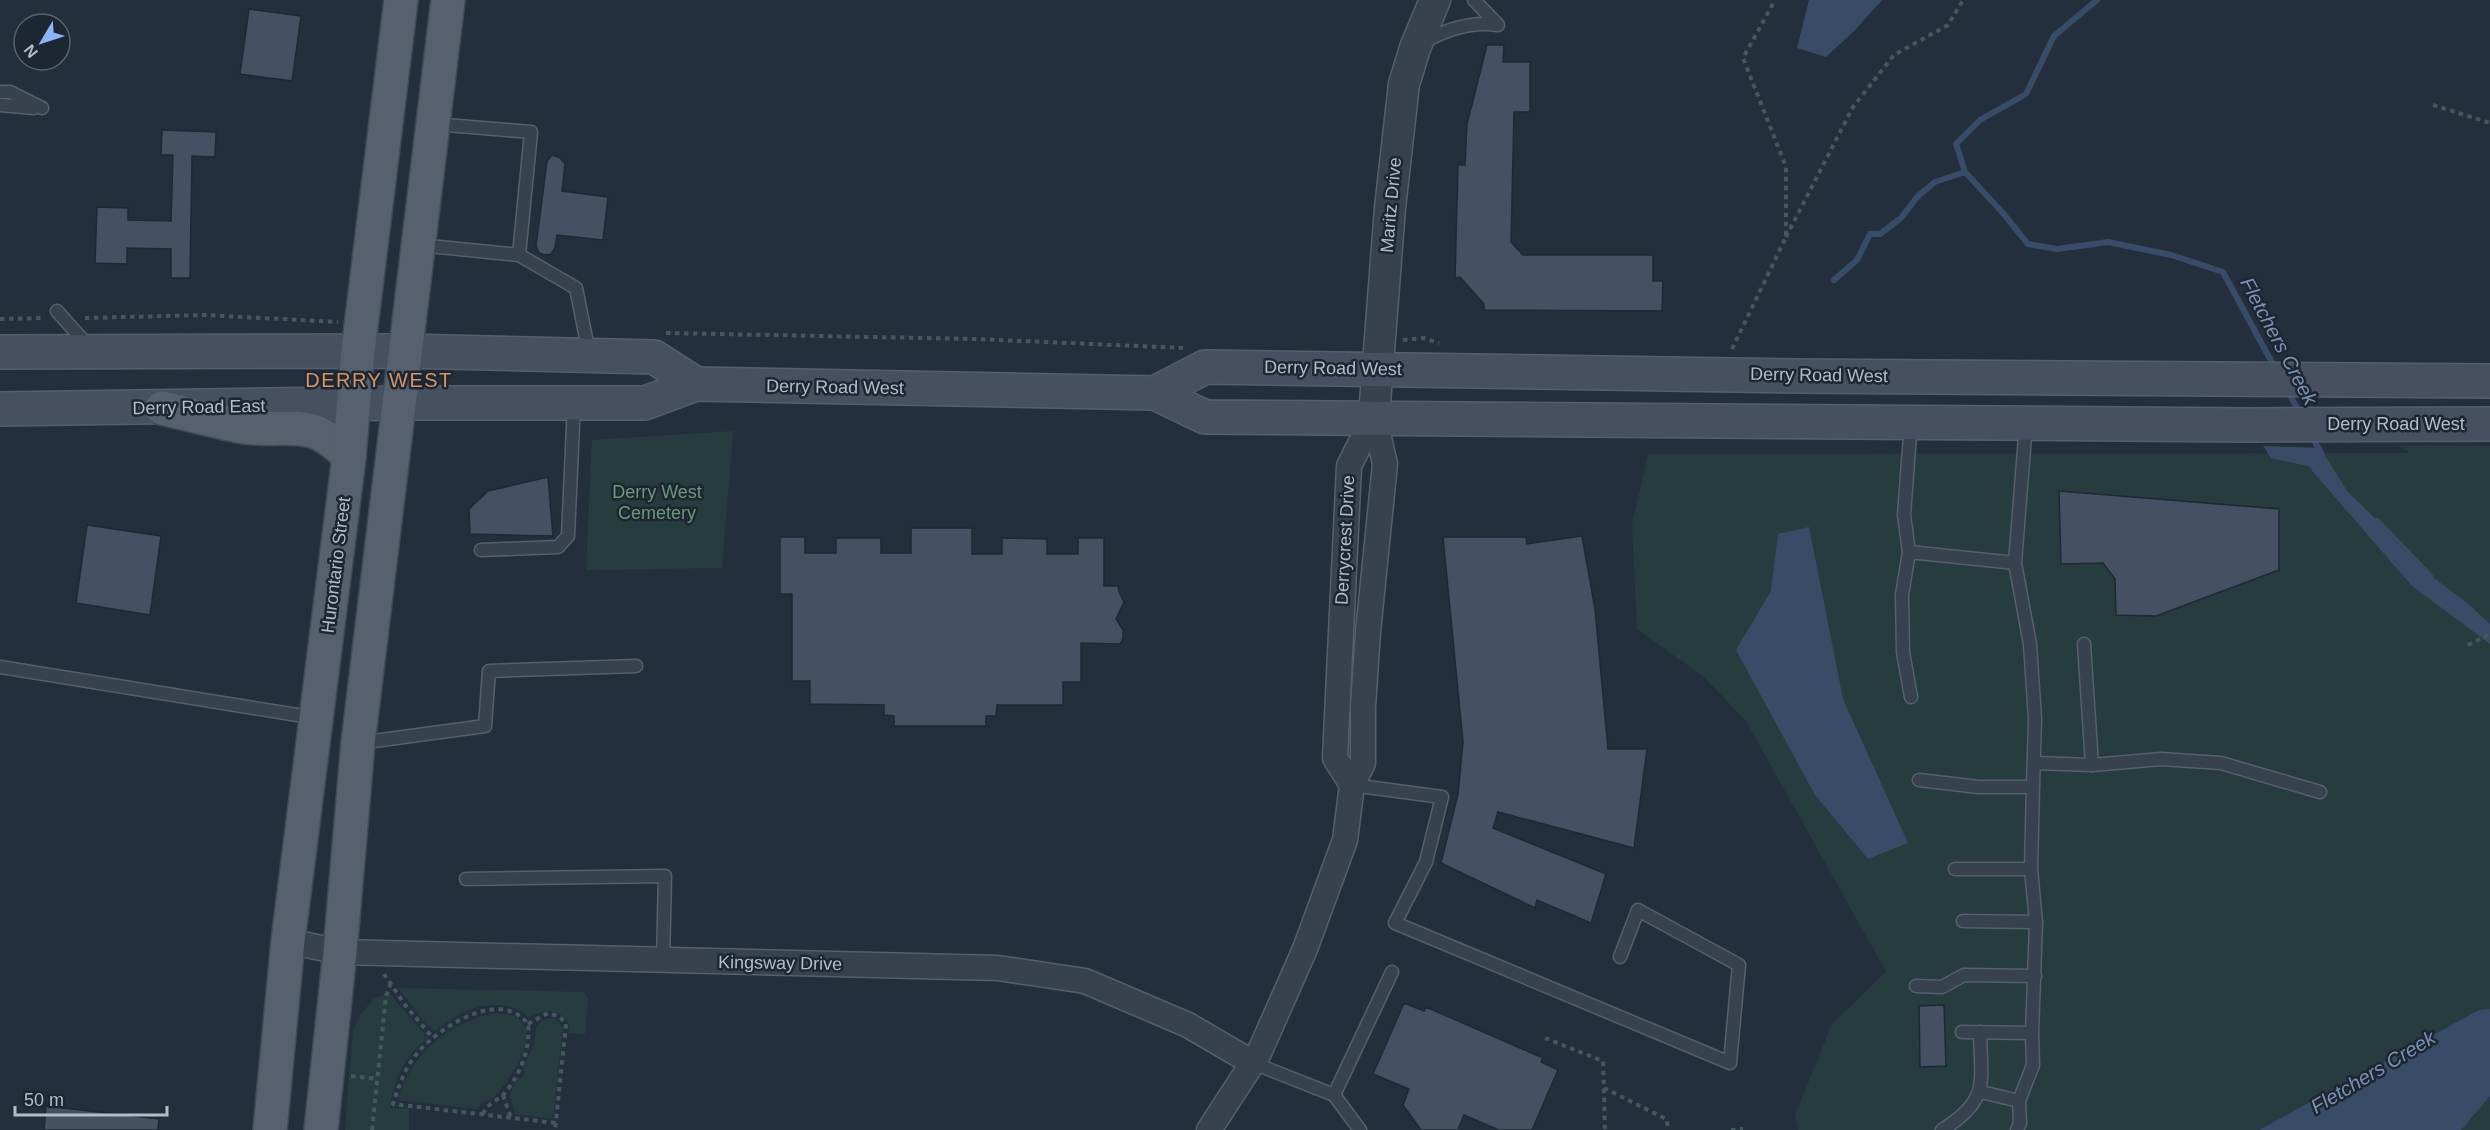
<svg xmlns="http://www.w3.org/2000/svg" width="2490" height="1130" font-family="Helvetica,sans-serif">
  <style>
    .green { fill: #263c3f }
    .water { fill: #394c67 }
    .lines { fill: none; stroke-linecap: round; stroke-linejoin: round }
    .stream { stroke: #394c67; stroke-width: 6 }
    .building { fill: #455162; stroke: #1f2835; stroke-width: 1.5 }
    .service-casing { stroke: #565f6c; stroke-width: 15 }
    .minor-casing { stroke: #565f6c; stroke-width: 27 }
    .tertiary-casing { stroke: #565f6c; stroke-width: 33 }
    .secondary-casing { stroke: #565f6c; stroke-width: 36 }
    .primary-casing { stroke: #414a57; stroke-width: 36 }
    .path { stroke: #44595c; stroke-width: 4; stroke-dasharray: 4.5 4.5; stroke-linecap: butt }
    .service { stroke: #38414e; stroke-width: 12 }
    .minor { stroke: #38414e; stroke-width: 24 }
    .tertiary { stroke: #38414e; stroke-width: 30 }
    .secondary { stroke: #465061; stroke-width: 33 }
    .primary { stroke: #56606e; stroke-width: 33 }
    .labels { text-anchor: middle; stroke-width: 5; stroke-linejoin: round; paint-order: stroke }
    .street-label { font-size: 18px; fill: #b4bcc9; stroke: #1d2633 }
    .park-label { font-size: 18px; fill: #6b9a76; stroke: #1d2633 }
    .water-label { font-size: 20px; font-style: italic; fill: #7c92b1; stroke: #1d2633 }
    .neighbourhood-label { font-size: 20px; letter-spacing: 1.5px; fill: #d59563; stroke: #1d2633 }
  </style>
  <rect width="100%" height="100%" fill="#242f3e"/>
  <g class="green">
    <polygon points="733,431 722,568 586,570 592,440"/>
    <polygon points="2397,445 2490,446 2490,1130 1798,1130 1795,1115 1832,1024 1886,972 1746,721 1705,678 1637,629 1632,525 1648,454 2410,453"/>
    <path d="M398 988 584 992 588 999 585 1034 569 1033C571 1010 544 1006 529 1018 515 1002 486 1003 467 1011 456 1015 445 1024 435 1031L425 1023Z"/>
    <path d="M389 993 428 1038C405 1055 394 1080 390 1108L409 1109V1130H345L353 1030 360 1016 373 999Z"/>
    <path d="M496 1013C554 1014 516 1073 495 1096 489 1102 481 1101 477 1109L398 1100C410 1054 450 1021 496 1013Z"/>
    <polygon points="551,1018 558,1021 563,1028 553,1119 515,1114 510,1094 518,1077 521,1079 525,1073 523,1071 534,1042 536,1027 542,1020"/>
  </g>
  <g class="water">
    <polygon points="1809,0 1882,0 1855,30 1826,57 1797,48"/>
    <polygon points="2263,446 2320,448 2348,492 2383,526 2413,562 2467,603 2490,624 2490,644 2412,586 2308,466 2271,458"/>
    <polygon points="1809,527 1843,699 1908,843 1868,859 1815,795 1736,650 1771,591 1778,534"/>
    <polygon points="2490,1009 2490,1096 2461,1130 2259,1130 2479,1010"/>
  </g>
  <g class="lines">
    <g class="stream">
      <polyline points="2097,0 2054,36 2026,94 1980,120 1956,144 1965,172 2002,212 2028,244 2057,249 2108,242 2171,255 2223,272 2276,370"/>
      <polyline points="1834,280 1857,260 1870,234 1880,234 1901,218 1918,196 1935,182 1965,172"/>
      <polyline points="2287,390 2301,415"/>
      <polyline points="2311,435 2322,455"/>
      <polyline points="2377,521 2430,576"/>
    </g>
  </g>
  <g class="building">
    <polygon points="249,9 301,16 292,81 240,74"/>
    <polygon points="1487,45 1504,45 1503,62 1530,62 1530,112 1514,112 1511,242 1523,255 1653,255 1653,281 1663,281 1662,311 1484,310 1484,304 1460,277 1455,278 1458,165 1465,165 1467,124"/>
    <polygon points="162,130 216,132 215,157 192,156 190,278 171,278 171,249 127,248 127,264 95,263 97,207 128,208 128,220 171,221 173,155 161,155"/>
    <polygon points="552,155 560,158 565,164 562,191 608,197 603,240 557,235 555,248 551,254 545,255 539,253 536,246 547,161"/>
    <polygon points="548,477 553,536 470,534 469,509 488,491"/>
    <polygon points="2059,491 2279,509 2279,570 2156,616 2116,615 2115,579 2103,563 2061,564"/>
    <polygon points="87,525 161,536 150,615 76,603"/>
    <polygon points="911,528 972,528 972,554 1002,554 1002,538 1047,539 1047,554 1078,554 1078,538 1104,538 1104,586 1118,586 1119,592 1124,602 1116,619 1123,630 1123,638 1120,644 1081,643 1081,682 1063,682 1063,705 997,705 996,716 986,716 986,726 894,726 894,716 884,715 884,705 810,704 810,681 792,681 792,594 780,594 780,537 805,537 805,553 836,553 836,538 881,538 881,553 911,553"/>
    <polygon points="1582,536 1595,609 1608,749 1647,749 1634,848 1498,812 1493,828 1606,874 1591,923 1537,900 1535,908 1441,863 1458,794 1463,742 1443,537 1526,537 1527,544"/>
    <polygon points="1404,1003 1424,1011 1426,1007 1543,1058 1541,1062 1558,1070 1532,1130 1499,1130 1464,1115 1458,1130 1421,1130 1403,1105 1409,1089 1373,1074"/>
    <polygon points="1944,1005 1946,1066 1920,1067 1919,1006"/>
    <polygon points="46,1106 159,1119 158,1130 44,1130"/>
  </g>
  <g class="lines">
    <g class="service-casing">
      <g id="service">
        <polyline points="1474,0 1497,24"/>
        <path d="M1424 42C1447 29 1472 21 1498 25"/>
        <polyline points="0,92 10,92 42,108"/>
        <polyline points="0,105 34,108"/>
        <polyline points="434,124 531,132 519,255 576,288 589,353"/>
        <polyline points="419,245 519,255"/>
        <polyline points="57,311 89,347"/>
        <polyline points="481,550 558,547 568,536 574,404"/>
        <polyline points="1909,552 1904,515 1911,422"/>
        <polyline points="2015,563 2030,644 2035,719 2033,787"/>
        <polyline points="2084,644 2092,765"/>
        <polyline points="0,667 316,718"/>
        <polyline points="1911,697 1903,652 1902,595 1909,552 2015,563 2026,424"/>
        <polyline points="359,743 485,726 489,671 636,666"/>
        <polyline points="2034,763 2092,765 2161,759 2221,763 2320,792"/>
        <polyline points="1919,780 1979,787 2033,787 2031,869 2036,922 2032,1033 1962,1032"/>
        <polyline points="1352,785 1442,797 1426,862 1395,923 1730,1063 1739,965 1638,910 1620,957"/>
        <polyline points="1955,869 2031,869"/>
        <polyline points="466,879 665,876 663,960"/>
        <polyline points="1963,921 2036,922"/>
        <polyline points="1916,986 1942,987 1964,975 2035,976"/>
        <polyline points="1253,1063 1334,1095 1360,1130"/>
        <polyline points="1981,1092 2019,1101"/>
        <polyline points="1334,1095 1392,972"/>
        <path d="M1942 1130C1990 1100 1981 1083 1980 1032"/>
        <polyline points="2017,1130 2020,1123 2019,1101 2033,1065 2032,1033"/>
      </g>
    </g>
    <g class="minor-casing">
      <g id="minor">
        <polyline points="1352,785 1335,758 1349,466 1374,416"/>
        <polyline points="288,941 340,952 998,968 1085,981 1188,1025 1253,1063"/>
        <polyline points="1209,1130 1259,1053 1305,949 1345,840 1352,785 1363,763 1363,706 1368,632 1385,464 1374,416"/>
      </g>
    </g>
    <g class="tertiary-casing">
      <polyline id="tertiary" points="1374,416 1390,208 1404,84 1415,48 1435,0"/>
    </g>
    <g class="secondary-casing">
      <g id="secondary">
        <polyline points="0,352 404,351 654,357 696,384"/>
        <polyline points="1155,393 1205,367 1799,376 2490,381"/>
        <polyline points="0,409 398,403 645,403 696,384 1155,393 1205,417 2249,425 2490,424"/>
      </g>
    </g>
    <g class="primary-casing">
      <g id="primary">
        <path d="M162 408C187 414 213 421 239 426 288 435 309 413 349 457"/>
        <polyline points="270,1130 288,941 349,457 358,351 401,0"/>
        <polyline points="321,1130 340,952 358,743 448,0"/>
      </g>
    </g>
    <g class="path">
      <polyline points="2433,105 2490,123"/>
      <polyline points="1786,237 1853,107 1894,55 1948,25 1963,0"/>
      <polyline points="85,318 205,315 338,322"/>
      <polyline points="0,319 44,318"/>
      <polyline points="666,333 976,339 1183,348"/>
      <polyline points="1403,340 1423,338 1439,343"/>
      <polyline points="1732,349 1786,237 1786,167 1743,58 1775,0"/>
      <polyline points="2468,645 2490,634"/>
      <polyline points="384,974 405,1005 433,1038"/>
      <polyline points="528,1024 548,1013 560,1017 566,1024 555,1130"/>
      <polyline points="1545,1038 1603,1061 1605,1130"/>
      <polyline points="351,1076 377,1079"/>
      <polyline points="1604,1088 1666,1119 1669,1130"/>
      <polyline points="503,1095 511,1118"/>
      <path d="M483 1114C487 1104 495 1102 503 1095 520 1076 531 1048 528 1024 501 988 442 1026 420 1050 406 1065 399 1085 393 1104L556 1123"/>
      <polyline points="372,1130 386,996 390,985"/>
      <polyline points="1731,1130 1743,1129"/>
    </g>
    <use href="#service" class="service"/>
    <use href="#minor" class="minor"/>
    <use href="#tertiary" class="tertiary"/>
    <use href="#secondary" class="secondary"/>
    <use href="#primary" class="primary"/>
  </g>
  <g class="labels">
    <g class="street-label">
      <text transform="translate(1391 205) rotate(-85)" y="6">Maritz Drive</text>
      <text transform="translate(1333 368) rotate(1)" y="6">Derry Road West</text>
      <text transform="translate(1819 375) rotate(1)" y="6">Derry Road West</text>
      <text transform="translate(835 387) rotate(1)" y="6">Derry Road West</text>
      <text transform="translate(199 407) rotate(-1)" y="6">Derry Road East</text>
      <text x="2396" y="430">Derry Road West</text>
      <text transform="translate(1345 540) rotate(-87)" y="6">Derrycrest Drive</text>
      <text transform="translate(336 565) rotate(-83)" y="6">Hurontario Street</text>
      <text transform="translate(780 963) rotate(1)" y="6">Kingsway Drive</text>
    </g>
    <g class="park-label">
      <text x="657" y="498">Derry West<tspan x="657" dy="21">Cemetery</tspan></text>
    </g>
    <g class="water-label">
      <text transform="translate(2279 341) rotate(62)" y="7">Fletchers Creek</text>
      <text transform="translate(2373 1072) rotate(-31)" y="7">Fletchers Creek</text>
    </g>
    <g class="neighbourhood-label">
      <text x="379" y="387">DERRY WEST</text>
    </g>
  </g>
  <g transform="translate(42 42) rotate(231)"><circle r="28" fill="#1d2633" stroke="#59626f" stroke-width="1.5"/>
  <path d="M0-4.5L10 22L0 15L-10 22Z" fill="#8ab4f8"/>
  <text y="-9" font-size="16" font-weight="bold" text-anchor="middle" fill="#b4bcc9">N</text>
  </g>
  <path d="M15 1106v9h152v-9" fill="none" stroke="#b4bcc9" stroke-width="3"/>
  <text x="24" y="1106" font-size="18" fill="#b4bcc9" stroke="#1d2633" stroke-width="4.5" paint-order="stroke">50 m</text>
</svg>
